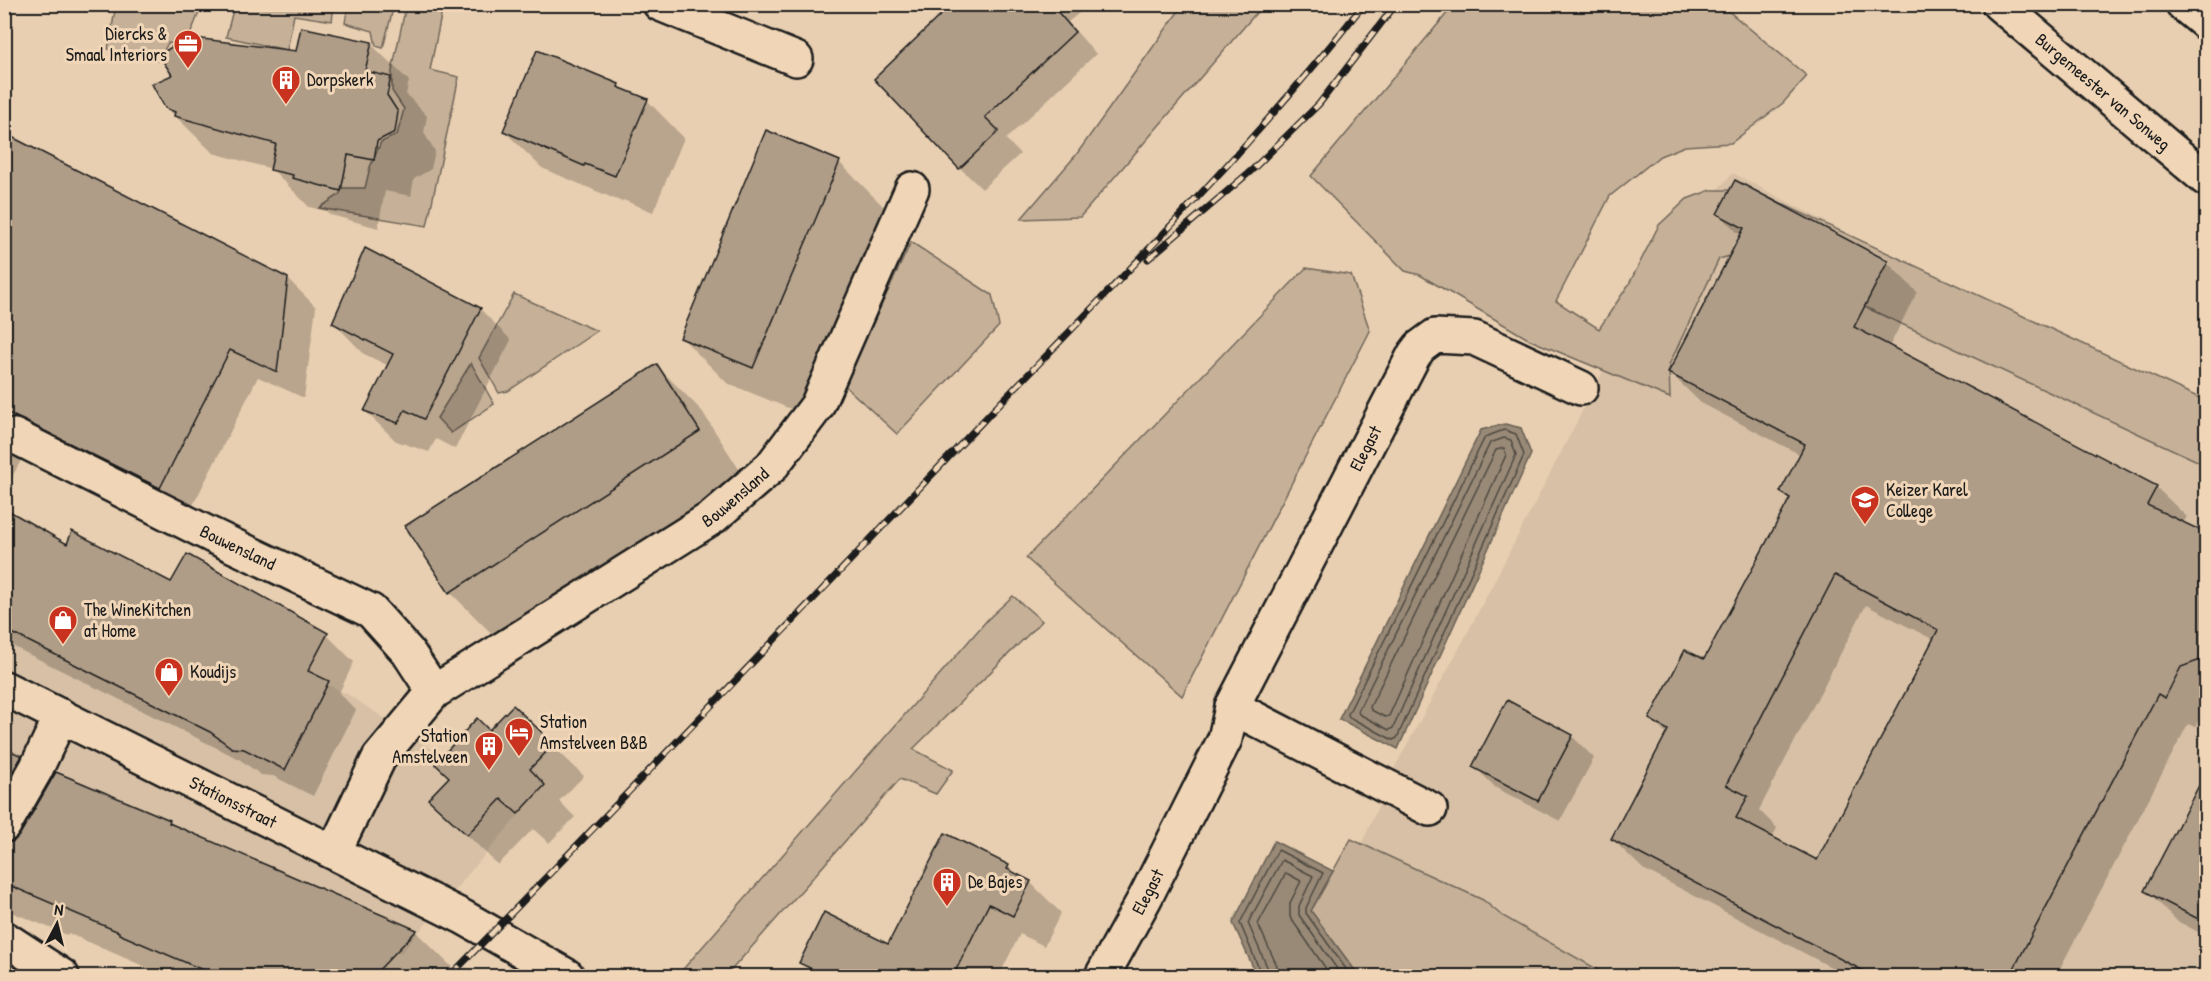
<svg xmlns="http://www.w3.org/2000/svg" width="2211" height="981" font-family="'Patrick Hand',sans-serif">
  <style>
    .built { fill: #d7c0a5 }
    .green { fill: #c6b198; stroke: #71665a; stroke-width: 1.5 }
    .water { fill: #998a77; stroke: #675e53; stroke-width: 1.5 }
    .shadow { fill: #0003; fill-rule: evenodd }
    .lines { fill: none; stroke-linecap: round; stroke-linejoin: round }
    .shore { stroke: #4e4840; stroke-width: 1.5 }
    .building { fill: #af9d88; stroke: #1c1c1c; stroke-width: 1.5; fill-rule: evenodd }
    .minor-casing { stroke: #1c1c1c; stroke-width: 38 }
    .highway-casing { stroke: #1c1c1c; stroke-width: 38 }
    .minor { stroke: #f0d6b7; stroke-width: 33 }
    .highway { stroke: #f0d6b7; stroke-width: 33 }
    .rail-casing { stroke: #1c1c1c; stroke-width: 7 }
    .rail { stroke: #f0d6b7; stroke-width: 4.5; stroke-dasharray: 14; stroke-linecap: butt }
    .labels { text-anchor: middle; stroke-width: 6; stroke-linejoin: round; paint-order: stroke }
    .poi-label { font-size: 18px; fill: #1c1c1c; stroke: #f0d6b7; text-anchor: start }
    .street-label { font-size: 18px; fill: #1c1c1c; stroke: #f0d6b7 }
  </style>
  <rect width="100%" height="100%" fill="#e8cfb1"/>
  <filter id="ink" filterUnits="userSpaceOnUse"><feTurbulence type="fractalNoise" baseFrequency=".0167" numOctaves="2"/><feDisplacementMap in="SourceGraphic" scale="12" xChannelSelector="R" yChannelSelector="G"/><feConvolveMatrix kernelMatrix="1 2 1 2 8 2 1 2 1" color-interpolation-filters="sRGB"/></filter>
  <g filter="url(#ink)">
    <g class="built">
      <polygon points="1733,173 2206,422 2206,976 1388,976 1338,899 1395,767 1469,630 1671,240"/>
      <polygon points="4,530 347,694 524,809 401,953 5,768"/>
    </g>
    <g class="green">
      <polygon points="435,4 443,6 430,70 459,77 427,226 319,208 339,195 342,188 365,188 370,167 381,142 397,135 404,109 392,91 392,71 406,5"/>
      <polygon points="116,5 202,5 186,45 168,43 158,61 108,49"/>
      <polygon points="228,5 334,4 334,5 332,21 294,15 287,50 226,37 234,6"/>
      <polygon points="348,5 394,5 383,48 376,46 373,31 345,23"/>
      <polygon points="1183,5 1263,5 1080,217 1021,219 1076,155"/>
      <polygon points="1454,5 1721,5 1807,76 1783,103 1731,143 1685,146 1660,156 1610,196 1556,301 1599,329 1629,284 1659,225 1687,199 1711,190 1727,190 1765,196 2206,401 2206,465 1811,282 1771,245 1719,259 1669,365 1670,398 1530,340 1420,275 1405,271 1311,176"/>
      <polygon points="911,242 992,295 999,326 897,434 844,385"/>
      <polygon points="1306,268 1351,275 1370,331 1182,696 1026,558"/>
      <polygon points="514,294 597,331 508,391 499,393 479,358"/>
      <polygon points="471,363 494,404 451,433 437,418"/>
      <polygon points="1013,596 1042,621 913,749 953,770 936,794 900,779 726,976 678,975 988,619"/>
      <polygon points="1351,839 1483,900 1501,915 1609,976 1359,976 1311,911"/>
    </g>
    <g class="water">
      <polygon points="1505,424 1521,428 1531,454 1398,749 1339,719 1481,430"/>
      <polygon points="1274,841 1333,871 1311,911 1359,976 1257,976 1233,923"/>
    </g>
    <g class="shadow">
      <polygon points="956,4 1079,4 1084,9 1068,22 1096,54 1006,139 1020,154 982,189 960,168"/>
      <polygon points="371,44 409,81 406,94 427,116 424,133 435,151 431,169 414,179 411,196 385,191 378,228 331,215 326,211 309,207 272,169 213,153 166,107 297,52"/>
      <polygon points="618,85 624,91 647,100 684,138 653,212 623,200 622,202 542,168 504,131"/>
      <polygon points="4,135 288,279 316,307 304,398 258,377 188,515 33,438 4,492"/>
      <polygon points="839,162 884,207 798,412 727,383 681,337"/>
      <path d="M1719 214 1887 262 1917 292 1889 347 2156 487 2187 517 2183 523 2206 534V706L2195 727 2188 724 2056 976H1848L1643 869 1612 839 1667 735 1651 719 1705 661 1790 500 1782 492 1801 455 1701 403 1670 373 1741 236ZM1866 605 1934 640 1817 862 1772 838 1777 828 1759 810Z"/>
      <polygon points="480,309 511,340 455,449 436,439 429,452 396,441 365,411 389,366 364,354 334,323"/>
      <polygon points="657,366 702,411 744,477 495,637 450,592"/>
      <polygon points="4,510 68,546 172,584 327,635 354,662 339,693 356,710 313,796 273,776 261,775 239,759 4,642"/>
      <polygon points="513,707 584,776 559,801 575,817 549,843 533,829 498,865 461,829 489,732"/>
      <polygon points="1572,736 1594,758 1560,821 1496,788 1474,766"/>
      <polygon points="4,750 21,757 49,786 169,821 176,827 416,932 458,973 455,976 166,976 68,933 67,935 4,909"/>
      <polygon points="2187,813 2206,824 2206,936 2177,921 2146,890"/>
      <polygon points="1008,866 1018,876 1030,882 1061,913 1044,946 1020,934 999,976 815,976 801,962 889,946"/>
    </g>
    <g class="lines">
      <g class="shore">
        <polygon points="1504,430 1516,434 1524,455 1397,738 1393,740 1349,717 1348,714 1485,437"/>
        <polygon points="1504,438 1511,440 1516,455 1393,728 1389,730 1359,714 1358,711 1490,443"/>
        <polygon points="1504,448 1506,455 1389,716 1385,717 1371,710 1370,707 1496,450"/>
        <polyline points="1262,976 1240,923 1278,850 1323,873 1306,908 1306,913 1351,976"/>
        <polyline points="1269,976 1268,969 1248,923 1282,860 1313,876 1299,906 1299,915 1342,976"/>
        <polyline points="1278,976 1277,966 1258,924 1286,873 1301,881 1290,903 1290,917 1331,976"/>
      </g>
    </g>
    <g class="building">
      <polygon points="952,4 1051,4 1075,32 985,117 999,131 959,169 874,79"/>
      <polygon points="301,27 372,42 365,71 391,77 387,95 398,112 395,132 377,141 374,160 348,155 341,191 292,178 293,175 270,170 276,144 174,116 175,112 165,108 152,84 172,75 159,55 187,37 296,51"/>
      <polygon points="537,50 619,84 618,87 648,99 615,176 585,164 584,166 503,131"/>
      <polygon points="766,130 840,161 753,368 680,338"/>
      <polygon points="4,133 288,278 277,372 230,350 160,488 4,411"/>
      <path d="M1735 180 1888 261 1854 327 2157 486 2147 505 2206 533V658L2181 667 2165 698 2158 694 2010 976H1873L1611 839 1668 730 1649 719 1685 650 1704 659 1790 498 1780 492 1805 444 1668 373 1744 228 1717 214ZM1835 575 1938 630 1817 860 1736 818 1748 796 1726 785Z"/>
      <polygon points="365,248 481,308 424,419 405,410 398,423 364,411 393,354 332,323"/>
      <polygon points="657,364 700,431 449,593 405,526"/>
      <polygon points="4,508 67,544 72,531 171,582 187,554 328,633 308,671 329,681 285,770 244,749 232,748 210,732 4,629"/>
      <polygon points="1507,700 1573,735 1538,801 1472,767"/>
      <polygon points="513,705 554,744 530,769 545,785 518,814 501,799 467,835 428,799 449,777 435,764 477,718 489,730"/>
      <polygon points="4,748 22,756 4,786"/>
      <polygon points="56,772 170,820 169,823 417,930 373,976 217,976 119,934 119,932 4,883 4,844 14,841 20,834"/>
      <polygon points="2206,772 2206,923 2144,891"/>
      <polygon points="945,833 1009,865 1007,869 1031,881 1013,916 989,904 953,976 827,976 799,963 824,912 888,944"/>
    </g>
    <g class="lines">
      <g class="minor-casing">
        <g id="minor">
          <polyline points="660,4 796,59"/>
          <path id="s1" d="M14 436 211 535 371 611 408 652 434 692"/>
          <path id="s2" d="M4 688 463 917 567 976"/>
          <polyline points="1232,707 1430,809"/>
          <polyline points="4,825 36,769 61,716"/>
          <path id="s3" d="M334 852 379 758 434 692 713 517 771 467 817 406 912 189"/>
          <polyline points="4,938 62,976"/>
          <path id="s4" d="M1102 976 1145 898 1225 739 1232 707 1414 355 1420 347 1435 336 1474 338 1581 388"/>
        </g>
      </g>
      <g class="highway-casing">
        <g id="highway">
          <path id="s5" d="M1999 4 2206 179"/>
          <polyline points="2183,4 2206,23"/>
        </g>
      </g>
      <use href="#minor" class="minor"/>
      <use href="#highway" class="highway"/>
      <g class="rail-casing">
        <g id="rail">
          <polyline points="1148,259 1252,170 1319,104 1396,4"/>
          <path d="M450 976C630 792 807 606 984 420 1114 285 1248 152 1364 4"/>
        </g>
      </g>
      <use href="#rail" class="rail"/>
    </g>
  </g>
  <defs>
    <g id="office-pin" transform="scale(1.5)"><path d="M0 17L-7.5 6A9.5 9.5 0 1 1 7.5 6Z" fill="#c8321e" stroke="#f0d6b7"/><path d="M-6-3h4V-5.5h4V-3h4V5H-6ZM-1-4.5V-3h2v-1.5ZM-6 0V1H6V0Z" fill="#fff"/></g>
    <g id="building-pin" transform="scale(1.5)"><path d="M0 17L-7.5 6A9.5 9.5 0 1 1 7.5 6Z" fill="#c8321e" stroke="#f0d6b7"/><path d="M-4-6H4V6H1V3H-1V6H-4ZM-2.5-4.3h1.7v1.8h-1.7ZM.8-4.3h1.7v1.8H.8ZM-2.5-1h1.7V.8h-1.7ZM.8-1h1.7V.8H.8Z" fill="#fff"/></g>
    <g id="school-pin" transform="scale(1.5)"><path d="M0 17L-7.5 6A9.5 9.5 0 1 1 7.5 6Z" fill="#c8321e" stroke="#f0d6b7"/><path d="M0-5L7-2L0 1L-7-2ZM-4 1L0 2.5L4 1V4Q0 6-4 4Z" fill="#fff"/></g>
    <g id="shop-pin" transform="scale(1.5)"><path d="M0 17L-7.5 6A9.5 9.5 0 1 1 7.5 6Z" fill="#c8321e" stroke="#f0d6b7"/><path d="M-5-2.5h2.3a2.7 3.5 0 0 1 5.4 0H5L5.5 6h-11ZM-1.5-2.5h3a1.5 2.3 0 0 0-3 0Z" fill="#fff"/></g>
    <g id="hotel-pin" transform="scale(1.5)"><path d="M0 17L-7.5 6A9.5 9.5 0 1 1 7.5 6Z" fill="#c8321e" stroke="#f0d6b7"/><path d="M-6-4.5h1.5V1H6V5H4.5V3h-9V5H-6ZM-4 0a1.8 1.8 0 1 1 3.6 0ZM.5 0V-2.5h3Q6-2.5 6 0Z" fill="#fff"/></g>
  </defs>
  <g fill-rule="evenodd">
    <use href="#office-pin" x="188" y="44"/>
    <use href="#building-pin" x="286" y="80"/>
    <use href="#school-pin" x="1865" y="500"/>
    <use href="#shop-pin" x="63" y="620"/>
    <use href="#shop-pin" x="169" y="672"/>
    <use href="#hotel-pin" x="519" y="732"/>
    <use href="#building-pin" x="489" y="746"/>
    <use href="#building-pin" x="947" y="882"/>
  </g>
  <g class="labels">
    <g class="poi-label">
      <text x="167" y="40" text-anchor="end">Diercks &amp;<tspan x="167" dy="21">Smaal Interiors</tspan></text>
      <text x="307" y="86">Dorpskerk</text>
      <text x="1886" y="496">Keizer Karel<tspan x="1886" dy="21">College</tspan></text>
      <text x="84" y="616">The WineKitchen<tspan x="84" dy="21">at Home</tspan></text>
      <text x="190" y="678">Koudijs</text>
      <text x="540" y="728">Station<tspan x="540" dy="21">Amstelveen B&amp;B</tspan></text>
      <text x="468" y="742" text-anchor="end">Station<tspan x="468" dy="21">Amstelveen</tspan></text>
      <text x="968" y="888">De Bajes</text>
    </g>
    <g class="street-label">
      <text dy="6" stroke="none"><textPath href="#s5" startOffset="136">Burgemeester van Sonweg</textPath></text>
      <text dy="6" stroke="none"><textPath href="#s4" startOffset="591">Elegast</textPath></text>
      <text dy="6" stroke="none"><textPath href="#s3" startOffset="549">Bouwensland</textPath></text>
      <text dy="6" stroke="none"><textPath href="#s1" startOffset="250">Bouwensland</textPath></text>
      <text dy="6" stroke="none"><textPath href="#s2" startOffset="256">Stationsstraat</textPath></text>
      <text dy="6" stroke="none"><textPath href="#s4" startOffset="96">Elegast</textPath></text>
    </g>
  </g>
  <rect width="2211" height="981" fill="none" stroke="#f0d6b7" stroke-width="24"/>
  <rect x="12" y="12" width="2187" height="957" fill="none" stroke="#1c1c1c" stroke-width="2" filter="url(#ink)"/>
  <g transform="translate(57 924) rotate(7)" stroke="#f0d6b7" stroke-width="4.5" paint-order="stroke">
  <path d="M0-4.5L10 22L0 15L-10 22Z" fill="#1c1c1c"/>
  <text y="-9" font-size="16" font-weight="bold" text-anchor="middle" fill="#1c1c1c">N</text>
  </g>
</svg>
